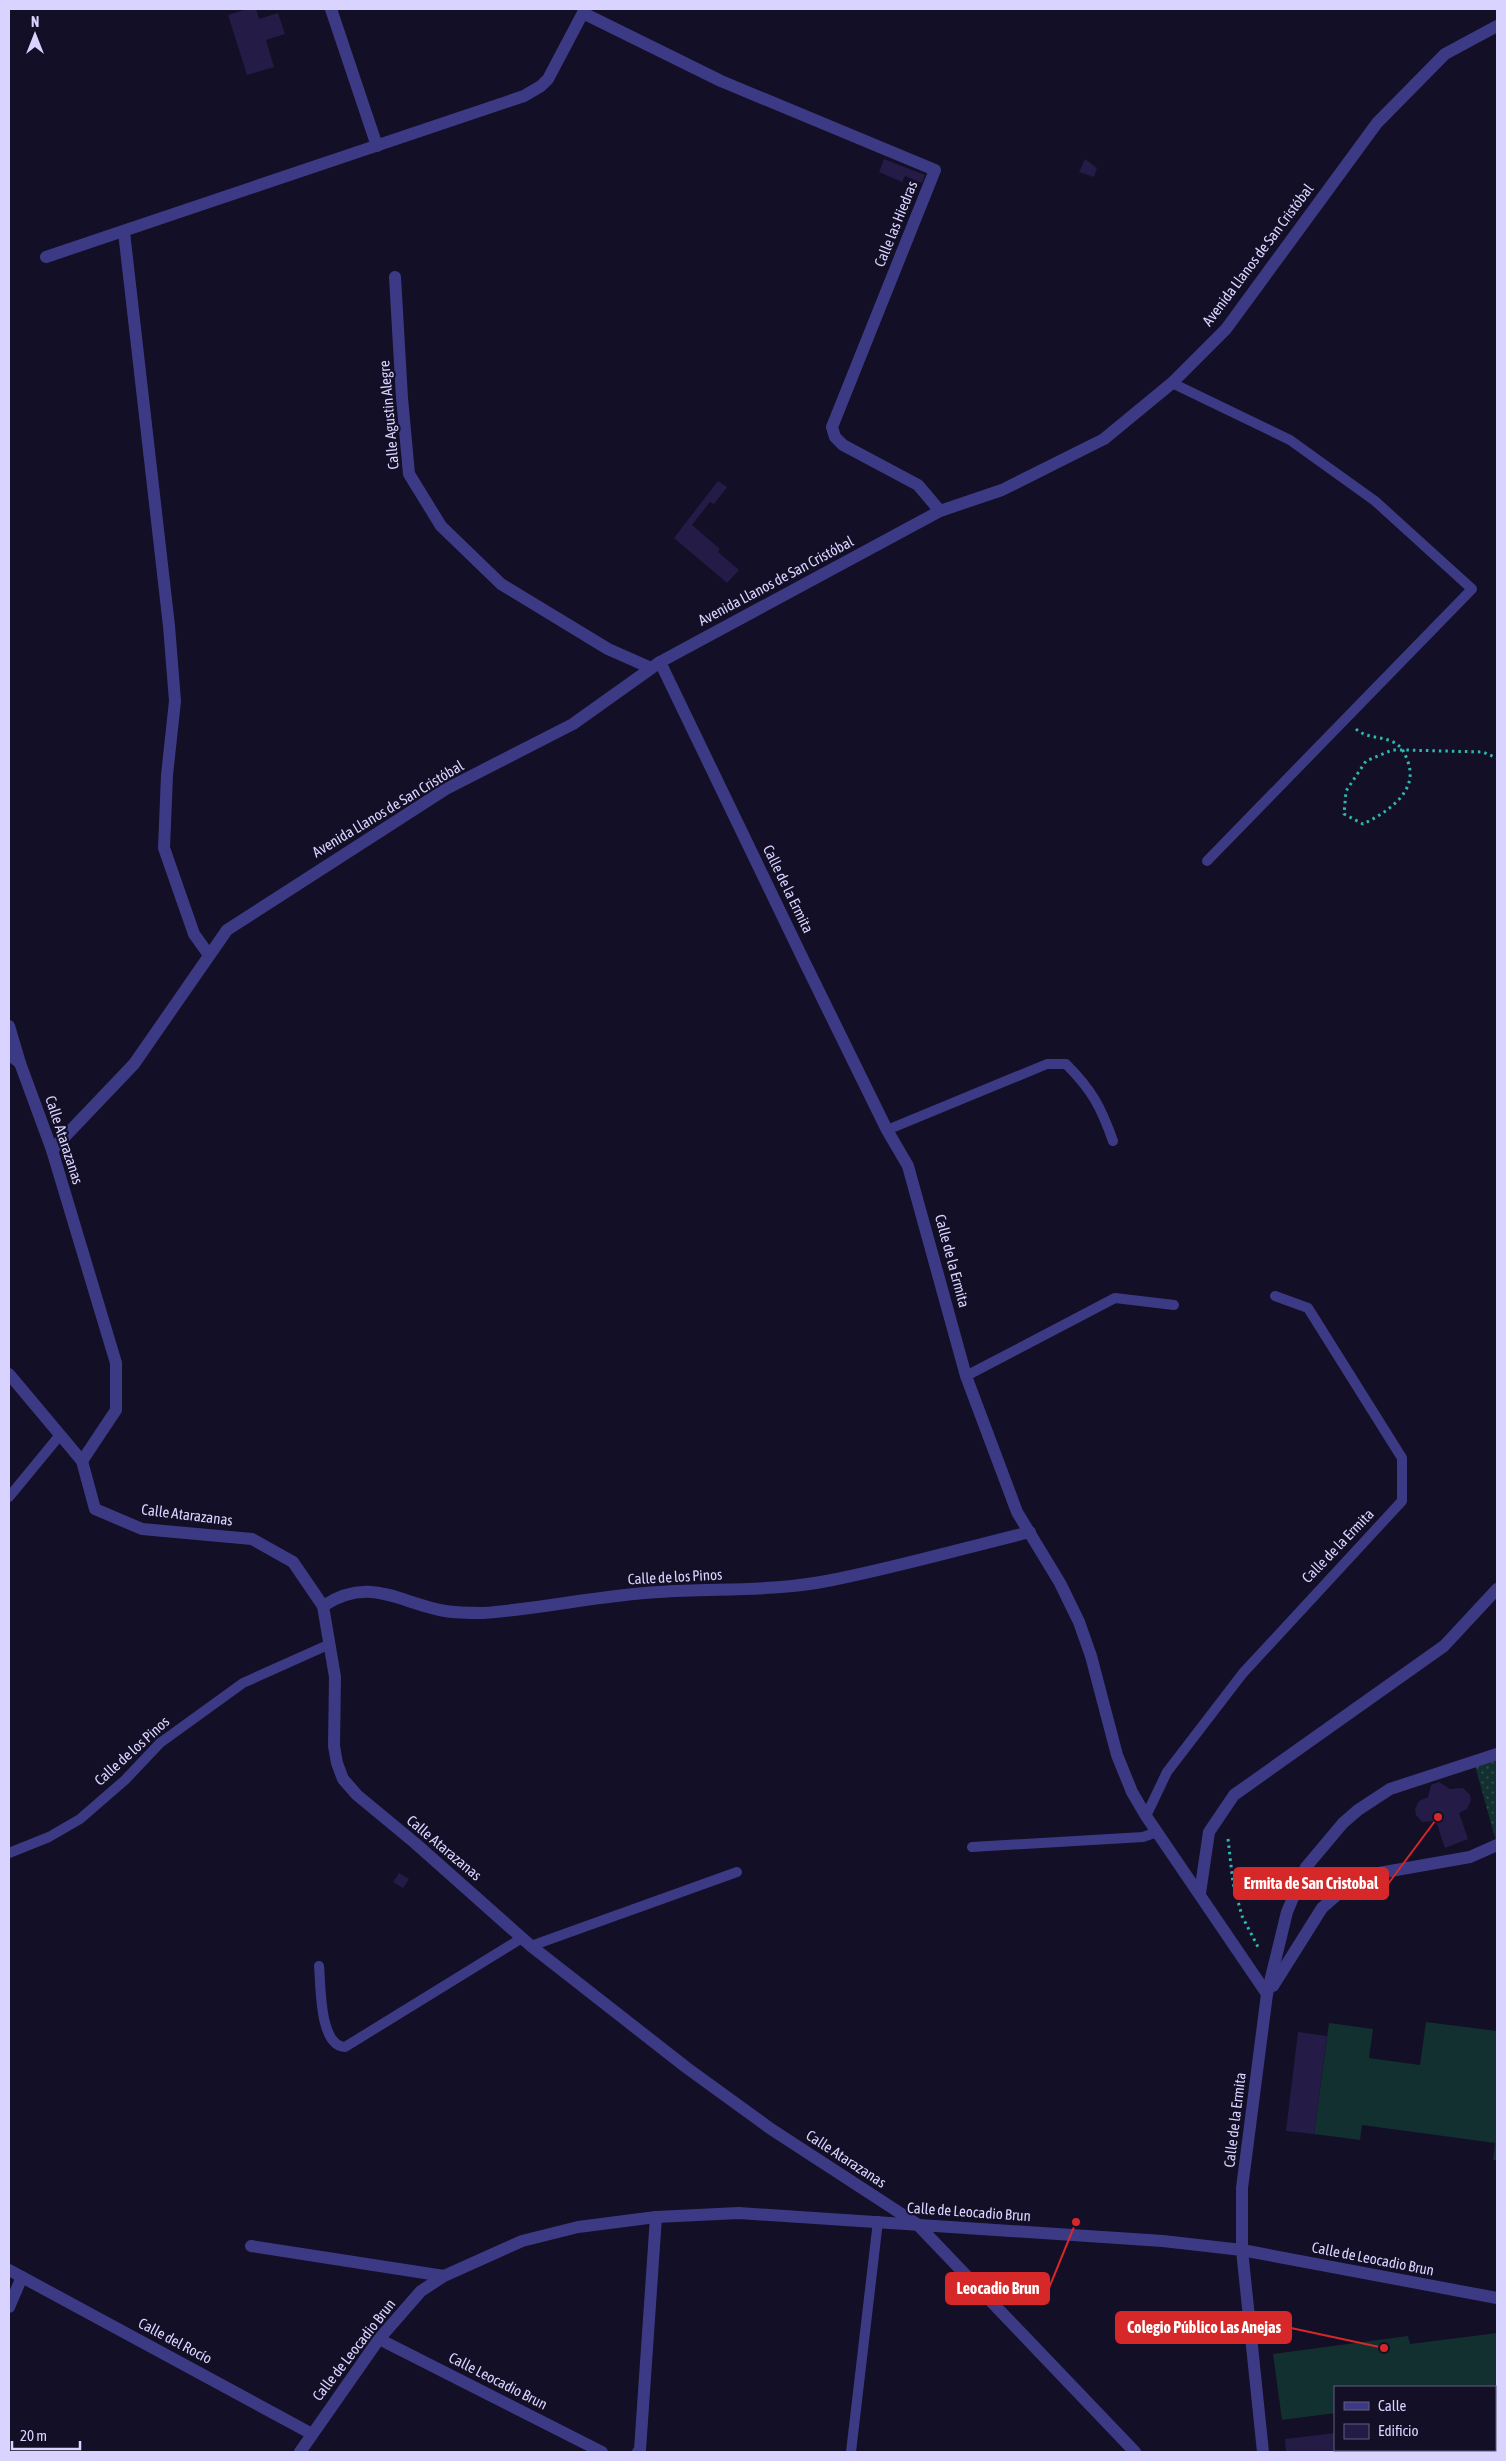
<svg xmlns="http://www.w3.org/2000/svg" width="1506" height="2461" font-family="'Asap Condensed',sans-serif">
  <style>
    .grass { fill: url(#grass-dots) }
    .pitch { fill: #12302f }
    .building { fill: #241b47 }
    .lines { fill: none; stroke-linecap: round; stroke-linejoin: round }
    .path { stroke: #2fb8b0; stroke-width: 3; stroke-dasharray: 2.5 4; stroke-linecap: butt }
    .lane { stroke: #3d3a85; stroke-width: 10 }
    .street { stroke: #3d3a85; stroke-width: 12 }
    .labels { text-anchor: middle; stroke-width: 4.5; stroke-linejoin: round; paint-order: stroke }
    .street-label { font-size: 15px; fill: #d9d4ff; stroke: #130f26 }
    .leader { fill: none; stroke: #d62828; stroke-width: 2 }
    .callout-dot { fill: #d62828; stroke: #130f26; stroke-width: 2 }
    .callout { fill: #d62828; stroke: #d62828; stroke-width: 2 }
    .callout-label { font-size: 16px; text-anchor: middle; font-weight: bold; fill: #fff }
  </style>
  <defs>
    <pattern id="grass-dots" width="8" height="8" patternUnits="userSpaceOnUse" patternTransform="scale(1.25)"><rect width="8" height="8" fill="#12302f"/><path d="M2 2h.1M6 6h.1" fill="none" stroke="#344d4e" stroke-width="1.8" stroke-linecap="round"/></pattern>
  </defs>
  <rect width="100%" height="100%" fill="#130f26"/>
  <polygon class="grass" points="1497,1754 1497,1845 1474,1762"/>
  <g class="pitch">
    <polygon points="1426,2022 1497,2031 1497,2160 1493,2160 1495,2143 1362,2125 1360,2140 1314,2134 1329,2023 1373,2029 1369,2058 1420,2065"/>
    <polygon points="1497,2333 1497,2401 1495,2401 1495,2387 1335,2387 1335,2413 1282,2420 1273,2354 1408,2336 1410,2344"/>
  </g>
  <g class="building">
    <polygon points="247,9 256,9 259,19 278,13 285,34 266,40 274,67 247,75 228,15"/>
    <polygon points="884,159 925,175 922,183 905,176 902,182 879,172"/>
    <polygon points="1085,159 1097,168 1094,177 1079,172"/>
    <polygon points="718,481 727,487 714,504 710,502 692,525 720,549 718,552 739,570 727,583 674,538"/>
    <polygon points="1439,1782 1450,1789 1463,1788 1470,1795 1471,1800 1467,1809 1459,1813 1468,1839 1445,1848 1436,1821 1422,1822 1416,1815 1415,1809 1419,1801 1428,1797 1431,1785"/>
    <polygon points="399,1873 409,1879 403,1888 393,1882"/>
    <polygon points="1298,2032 1327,2036 1314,2134 1286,2131"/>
    <polygon points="1335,2433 1335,2450 1488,2450 1488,2452 1286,2452 1285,2439"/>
  </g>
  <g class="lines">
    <g class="path">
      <path d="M1356 729C1367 739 1383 736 1395 743 1403 748 1405 754 1408 762 1419 792 1386 813 1363 824L1344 814 1346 791 1366 761 1392 750H1404L1483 752 1497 758"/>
      <polyline points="1228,1839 1233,1883 1242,1916 1258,1947"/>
    </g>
    <g class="lane">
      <polyline points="1172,383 1290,440 1375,501 1472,589 1207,861"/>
      <path d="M887 1130 1047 1064H1066C1092 1090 1101 1107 1113 1141"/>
      <polyline points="966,1376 1115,1298 1174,1305"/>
      <polyline points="9,1497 60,1435"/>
      <polyline points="1146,1816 1167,1772 1243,1673 1402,1501 1402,1458 1308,1308 1275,1296"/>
      <polyline points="972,1847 1143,1837 1157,1832"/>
      <polyline points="9,1853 49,1837 80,1819 125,1780 160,1743 243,1683 330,1644"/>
      <polyline points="531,1946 737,1872"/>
      <path d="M319 1966C321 1985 319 2046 345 2047L522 1938"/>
      <polyline points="851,2452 878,2221"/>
    </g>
    <g class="street">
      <polyline points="331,9 377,146"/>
      <polyline points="583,13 721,81 935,170 832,427 835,437 843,445 918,485 940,511"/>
      <polyline points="124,232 169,626 175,701 167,775 164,848 194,934 209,955"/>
      <polyline points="46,257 524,96 541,86 548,79 585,9"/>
      <polyline points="395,277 402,398 409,474 441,526 501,584 608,649 651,668"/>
      <polyline points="660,662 804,961 887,1130 908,1166 966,1376 1017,1512 1060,1583 1079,1622 1091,1656 1117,1755 1132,1792 1146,1816 1267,1994"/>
      <polyline points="9,1026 20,1063"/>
      <polyline points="9,1054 20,1063 52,1150 116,1363 116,1410 82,1461"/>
      <polyline points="52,1150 134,1064 227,930 446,789 573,724 660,662 940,511 1002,490 1104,439 1172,383 1226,329 1377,123 1445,54 1497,26"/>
      <polyline points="9,1374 82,1461 95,1509 142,1529 252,1539 293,1562 323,1606 335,1677 334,1746 337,1763 343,1779 357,1795 415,1843 531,1946 687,2068 771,2129 917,2224 1135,2452"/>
      <path d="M323 1606C370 1575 399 1603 445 1611 457 1613 471 1613 483 1613 542 1609 600 1595 659 1592 717 1588 774 1592 832 1580 898 1567 964 1548 1030 1532"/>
      <polyline points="1200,1893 1209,1832 1234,1795 1444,1646 1497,1589"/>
      <polyline points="1273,1986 1322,1908 1346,1887 1379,1873 1470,1857 1497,1845"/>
      <polyline points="251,2246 444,2276"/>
      <polyline points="9,2270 312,2434"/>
      <polyline points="9,2307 22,2277"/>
      <polyline points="379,2339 602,2452"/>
      <polyline points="300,2452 379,2339 421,2291 444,2276 522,2241 578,2227 656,2217 739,2213 1163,2241 1242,2250 1497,2298"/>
      <polyline points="638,2452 640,2450 656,2217"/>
      <polyline points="1263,2452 1242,2250 1242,2188 1267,1994 1287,1912 1306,1867 1343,1823 1358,1810 1390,1789 1497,1754"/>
    </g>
  </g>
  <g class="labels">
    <g class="street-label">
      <text transform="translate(896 224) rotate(-68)" y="5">Calle las Hiedras</text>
      <text transform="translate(1258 255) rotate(-53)" y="5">Avenida Llanos de San Cristóbal</text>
      <text transform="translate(389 415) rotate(-95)" y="5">Calle Agustin Alegre</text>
      <text transform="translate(776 581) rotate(-28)" y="5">Avenida Llanos de San Cristóbal</text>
      <text transform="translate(388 809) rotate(-31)" y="5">Avenida Llanos de San Cristóbal</text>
      <text transform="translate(788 889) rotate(64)" y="5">Calle de la Ermita</text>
      <text transform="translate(64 1140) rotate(72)" y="5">Calle Atarazanas</text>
      <text transform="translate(952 1261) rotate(75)" y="5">Calle de la Ermita</text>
      <text transform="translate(187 1515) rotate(7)" y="5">Calle Atarazanas</text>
      <text transform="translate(1338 1546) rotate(-46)" y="5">Calle de la Ermita</text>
      <text transform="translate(675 1577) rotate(-3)" y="5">Calle de los Pinos</text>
      <text transform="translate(132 1751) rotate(-42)" y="5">Calle de los Pinos</text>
      <text transform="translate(444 1848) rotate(40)" y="5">Calle Atarazanas</text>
      <text transform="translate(1235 2120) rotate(-83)" y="5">Calle de la Ermita</text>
      <text transform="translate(846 2159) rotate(33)" y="5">Calle Atarazanas</text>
      <text transform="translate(969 2212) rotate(4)" y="5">Calle de Leocadio Brun</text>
      <text transform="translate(1373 2259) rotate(11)" y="5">Calle de Leocadio Brun</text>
      <text transform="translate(175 2341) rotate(28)" y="5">Calle del Rocío</text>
      <text transform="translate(354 2350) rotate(-52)" y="5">Calle de Leocadio Brun</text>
      <text transform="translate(498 2381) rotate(27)" y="5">Calle Leocadio Brun</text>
    </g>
  </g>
  <path class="leader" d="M1438 1817L1388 1884M1076 2222L1049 2288M1384 2348L1291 2328"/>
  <g class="callout-dot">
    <circle cx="1438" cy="1817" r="5"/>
    <circle cx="1076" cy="2222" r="5"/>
    <circle cx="1384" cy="2348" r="5"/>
  </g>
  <g class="callout">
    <rect x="1234" y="1868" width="154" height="31" rx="5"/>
    <rect x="946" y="2273" width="103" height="31" rx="5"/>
    <rect x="1116" y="2312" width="175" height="31" rx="5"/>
  </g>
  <g class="callout-label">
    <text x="1311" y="1889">Ermita de San Cristobal</text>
    <text x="998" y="2294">Leocadio Brun</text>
    <text x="1204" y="2333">Colegio Público Las Anejas</text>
  </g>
  <rect width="1506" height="2461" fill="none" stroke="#d9d4ff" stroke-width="20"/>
  <rect x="1334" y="2386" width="162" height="65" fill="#130f26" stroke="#625e7d"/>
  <rect x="1344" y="2402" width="25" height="8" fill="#3d3a85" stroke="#625e7d"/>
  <text x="1378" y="2411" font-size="15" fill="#d9d4ff">Calle</text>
  <rect x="1344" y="2424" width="25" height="15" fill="#241b47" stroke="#625e7d"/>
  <text x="1378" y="2436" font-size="15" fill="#d9d4ff">Edificio</text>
  <g transform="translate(35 35)" stroke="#130f26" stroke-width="4" paint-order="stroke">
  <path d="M0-4L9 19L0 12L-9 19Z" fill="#d9d4ff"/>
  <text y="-8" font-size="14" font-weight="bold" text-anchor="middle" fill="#d9d4ff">N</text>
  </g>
  <path d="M12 2441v8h68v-8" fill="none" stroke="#d9d4ff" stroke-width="2.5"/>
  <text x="20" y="2441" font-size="15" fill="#d9d4ff" stroke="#130f26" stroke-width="4" paint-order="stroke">20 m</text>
</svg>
